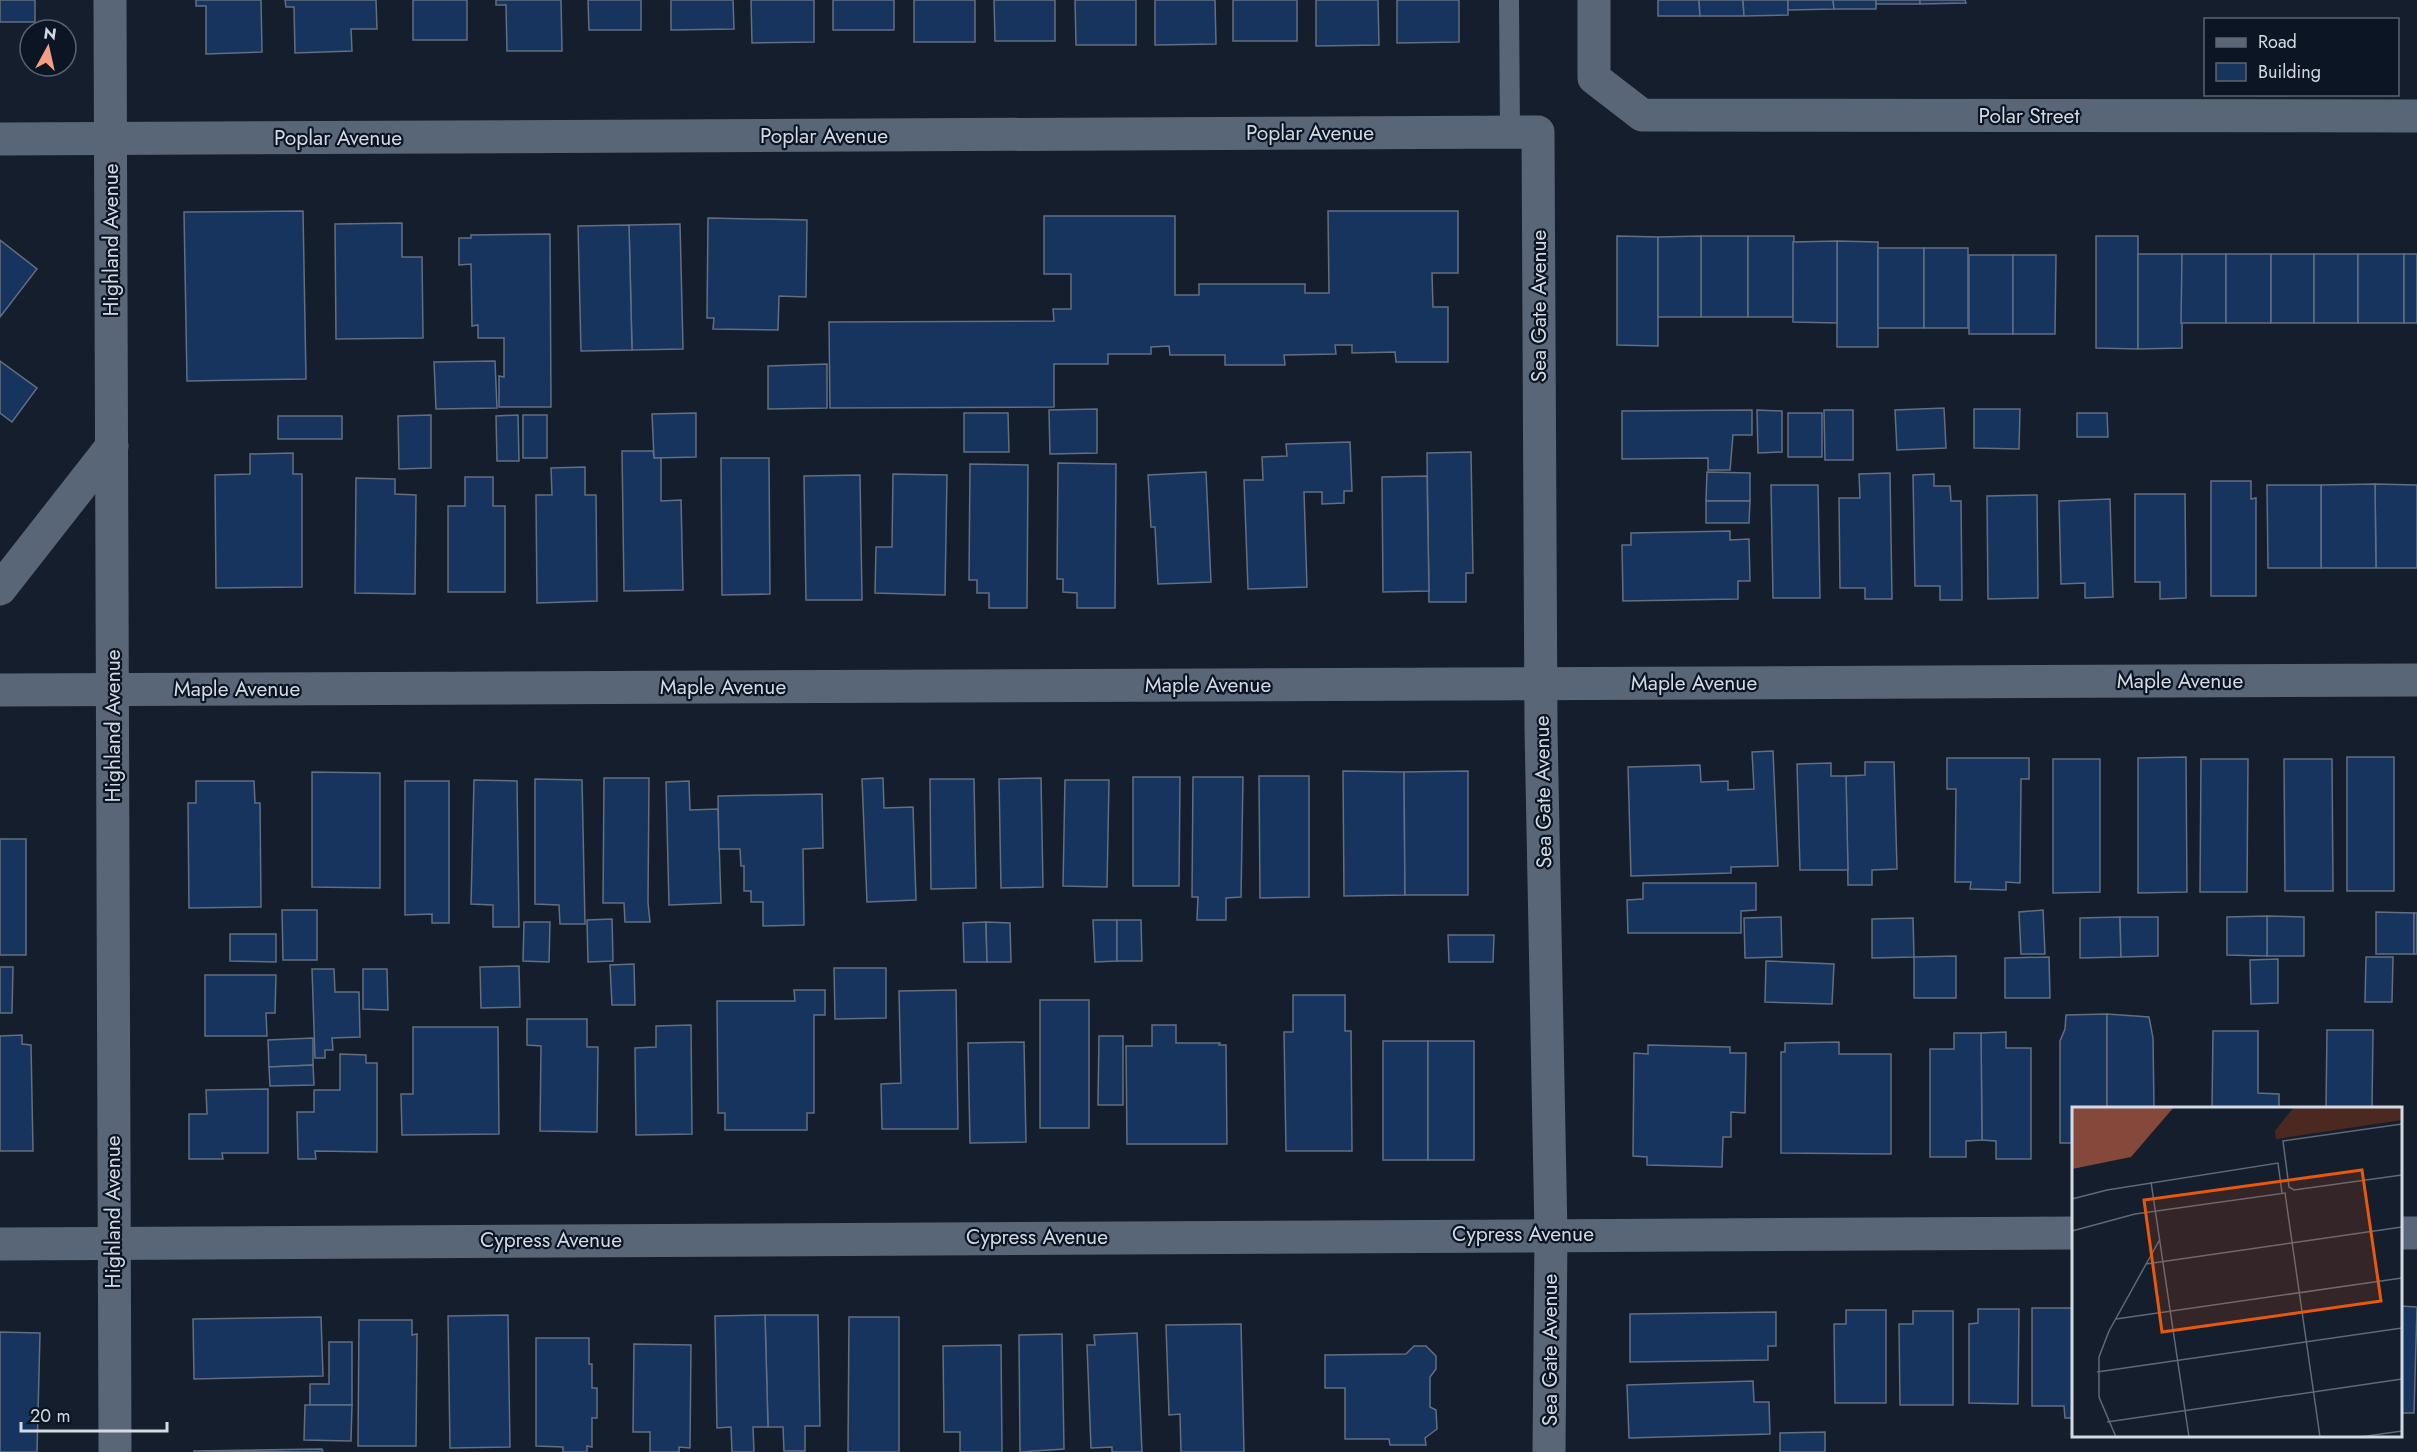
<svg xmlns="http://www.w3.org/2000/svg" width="2417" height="1452" font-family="Jost,sans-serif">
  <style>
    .building { fill: #16345e; stroke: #626e81; stroke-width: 1.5 }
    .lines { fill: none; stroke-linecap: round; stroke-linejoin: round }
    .service { stroke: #596678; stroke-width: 20 }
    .minor { stroke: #596678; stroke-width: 33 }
    .labels { text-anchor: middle; stroke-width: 4.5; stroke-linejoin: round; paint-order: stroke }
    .street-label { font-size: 21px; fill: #d3dae4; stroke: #0b1523 }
    .inset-road { fill: none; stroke: #606976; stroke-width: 1.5 }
    .view { fill: #e8590c; fill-opacity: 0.15; stroke: #e8590c; stroke-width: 3 }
    .inset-edge { fill: none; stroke: #d3dae4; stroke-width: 3 }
  </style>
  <rect width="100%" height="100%" fill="#141e2d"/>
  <g class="building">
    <rect x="0" y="0" width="35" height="22"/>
    <polygon points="196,0 261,0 262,52 206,54 206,6 196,6"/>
    <polygon points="285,0 376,0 377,29 351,29 352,51 295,53 294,7 286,7"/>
    <rect x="413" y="0" width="54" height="40"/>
    <polygon points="496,0 561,0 562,51 507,51 506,5 496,5"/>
    <polygon points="588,0 641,0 641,30 589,30"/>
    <polygon points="671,0 733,0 734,29 671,30"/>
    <polygon points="751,0 814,0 814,42 752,43"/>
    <rect x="833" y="0" width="61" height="30"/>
    <rect x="914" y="0" width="61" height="42"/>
    <polygon points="994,0 1055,0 1055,41 995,41"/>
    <polygon points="1075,0 1136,0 1136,45 1076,45"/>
    <polygon points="1155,0 1215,0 1216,44 1155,45"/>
    <rect x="1233" y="0" width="64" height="41"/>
    <polygon points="1316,0 1378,0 1379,45 1316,46"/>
    <polygon points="1397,0 1459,0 1459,42 1397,43"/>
    <polygon points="1658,0 1699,0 1700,16 1658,16"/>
    <polygon points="1699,0 1743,0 1744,16 1700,16"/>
    <polygon points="1743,0 1788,0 1788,15 1744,16"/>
    <polygon points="1788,0 1833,0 1834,9 1788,10"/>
    <polygon points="1833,0 1876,0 1876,9 1834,9"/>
    <rect x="1876" y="0" width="44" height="4"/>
    <polygon points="1920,0 1965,0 1966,3 1920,4"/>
    <polygon points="303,211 306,379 187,381 184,212"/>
    <polygon points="1328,211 1458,211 1458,273 1432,273 1433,307 1448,307 1448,362 1396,362 1395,352 1352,353 1352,345 1335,345 1336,354 1284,355 1285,365 1225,365 1225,355 1170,355 1169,346 1151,347 1151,354 1108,354 1108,364 1054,364 1054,407 830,408 829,322 1054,321 1053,309 1071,309 1071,274 1044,274 1044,216 1175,216 1175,295 1199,295 1199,284 1305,284 1305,293 1329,293"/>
    <polygon points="708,218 807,220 806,297 779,296 778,330 713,329 714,318 707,318"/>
    <polygon points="402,223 402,257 422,257 423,338 336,339 335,224"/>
    <polygon points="680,224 683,349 632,350 629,225"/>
    <polygon points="629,225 632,350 581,351 578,226"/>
    <polygon points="550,234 551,407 499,407 499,376 504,377 504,338 478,338 478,325 472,326 471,264 459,265 459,238 471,238 471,235"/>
    <polygon points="1617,236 1658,237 1658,346 1617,345"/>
    <rect x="1701" y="236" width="47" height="81"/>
    <polygon points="1701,236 1701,317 1658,317 1658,237"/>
    <polygon points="1748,236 1794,236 1793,317 1748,317"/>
    <polygon points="2096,236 2138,236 2138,349 2096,348"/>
    <polygon points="0,240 37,269 0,317"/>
    <polygon points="1837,241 1878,242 1878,347 1837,347"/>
    <polygon points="1837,241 1837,323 1793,322 1793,242"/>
    <rect x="1878" y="248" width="46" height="80"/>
    <rect x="1924" y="248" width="44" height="80"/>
    <polygon points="2138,254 2182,254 2182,348 2138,349"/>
    <polygon points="2182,254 2226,254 2226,323 2181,323"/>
    <rect x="2226" y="254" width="45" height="69"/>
    <rect x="2271" y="254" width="43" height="69"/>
    <rect x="2314" y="254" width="44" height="69"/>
    <rect x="2358" y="254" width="46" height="69"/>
    <rect x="2404" y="254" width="13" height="69"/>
    <rect x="1969" y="255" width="44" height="79"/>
    <polygon points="2013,255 2056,255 2055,334 2013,334"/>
    <polygon points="0,361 37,388 12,422 0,413"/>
    <polygon points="495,361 497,408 436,409 434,362"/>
    <polygon points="827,364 827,408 768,409 768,366"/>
    <polygon points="1944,408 1946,448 1897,450 1895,410"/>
    <polygon points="1097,409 1097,453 1050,454 1049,410"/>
    <polygon points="1974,409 2020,409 2019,449 1974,448"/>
    <polygon points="1752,410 1752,435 1733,435 1730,470 1708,470 1708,458 1622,459 1622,411"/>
    <polygon points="1757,410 1782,411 1782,452 1758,453"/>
    <polygon points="1824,410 1853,410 1853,460 1825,460"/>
    <polygon points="696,413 696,457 654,458 652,414"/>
    <polygon points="964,413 1008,413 1009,452 964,452"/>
    <rect x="1788" y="413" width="34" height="44"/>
    <polygon points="2077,413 2107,413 2108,437 2077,437"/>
    <polygon points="431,415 431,468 399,469 398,416"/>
    <polygon points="518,415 519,461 497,461 496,416"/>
    <rect x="523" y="415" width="24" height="43"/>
    <rect x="278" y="416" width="64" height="23"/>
    <polygon points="1350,442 1352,491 1344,491 1344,503 1322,504 1322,492 1304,492 1307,587 1248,589 1244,480 1263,480 1262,457 1287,456 1286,444"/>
    <polygon points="622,451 653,451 654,458 661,458 661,501 681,500 683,590 624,591"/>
    <polygon points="1471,452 1473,573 1466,573 1466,602 1429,602 1427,453"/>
    <polygon points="293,453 293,474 302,474 302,587 216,588 215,475 250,474 250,454"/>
    <polygon points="721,458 769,458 770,594 722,595"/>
    <polygon points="1058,463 1116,464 1115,608 1077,608 1077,593 1063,592 1063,579 1057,579"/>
    <polygon points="970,464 1028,465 1027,608 989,608 989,593 977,593 977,580 969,580"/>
    <polygon points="585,467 585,495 596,495 597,601 537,603 536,495 552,495 551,468"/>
    <polygon points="1206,472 1211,582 1158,584 1155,527 1151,527 1148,475"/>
    <polygon points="1707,472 1750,473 1750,501 1706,501"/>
    <polygon points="1890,473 1892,599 1865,599 1865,588 1840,588 1839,498 1860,498 1859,474"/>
    <polygon points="893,474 947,475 945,595 875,593 876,547 892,547"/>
    <polygon points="1934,474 1934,486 1950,486 1951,501 1961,501 1962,600 1940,600 1940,586 1915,586 1913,475"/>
    <polygon points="860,475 862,600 806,600 804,476"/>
    <polygon points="1427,476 1429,591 1383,592 1382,477"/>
    <polygon points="465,477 493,477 493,506 505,506 505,592 448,592 448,506 465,506"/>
    <polygon points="356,478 395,479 395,494 416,495 415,594 355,593"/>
    <polygon points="2211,481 2251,481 2251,499 2256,498 2256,596 2211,596"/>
    <polygon points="2375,484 2417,485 2417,568 2376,568"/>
    <polygon points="2375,484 2376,568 2321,568 2321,485"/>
    <polygon points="1771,485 1818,485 1820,598 1773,598"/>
    <polygon points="2267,485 2321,485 2321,568 2268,568"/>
    <polygon points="2135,494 2185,494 2186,598 2160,599 2160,582 2135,582"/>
    <polygon points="2037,495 2038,598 1988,599 1987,496"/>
    <polygon points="2110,499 2113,597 2085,598 2085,583 2061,584 2059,501"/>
    <polygon points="1706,501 1750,501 1749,523 1706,523"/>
    <polygon points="1730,531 1730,540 1749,539 1750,581 1738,581 1738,599 1623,601 1622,545 1631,545 1631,533"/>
    <polygon points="1773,751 1778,866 1731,867 1731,873 1631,876 1628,767 1700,765 1701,782 1728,781 1728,790 1754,789 1752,752"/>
    <polygon points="2186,757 2187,892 2138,893 2138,758"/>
    <rect x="2347" y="757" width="47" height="134"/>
    <polygon points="1947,758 2029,758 2029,779 2021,779 2020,883 2006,882 2006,890 1970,889 1971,882 1955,882 1956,789 1947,789"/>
    <polygon points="2053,759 2100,759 2100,892 2053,893"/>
    <polygon points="2201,759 2248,759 2247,892 2200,892"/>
    <polygon points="2284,759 2332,759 2333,891 2285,891"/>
    <polygon points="1865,762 1894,762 1897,869 1872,870 1872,885 1848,885 1846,776 1865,775"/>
    <polygon points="1831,763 1831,776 1846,776 1848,870 1800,870 1797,764"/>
    <polygon points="1343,771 1404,772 1405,895 1344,896"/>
    <polygon points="1468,771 1468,895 1405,895 1404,772"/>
    <polygon points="312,772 380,773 380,888 312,887"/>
    <polygon points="1259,776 1309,776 1309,897 1260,898"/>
    <polygon points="1133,777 1180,777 1179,886 1133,886"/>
    <polygon points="1193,777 1243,777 1241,897 1226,898 1226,920 1197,920 1198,897 1192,897"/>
    <polygon points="604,778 649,778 648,903 650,922 625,922 624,903 603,903"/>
    <polygon points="883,778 884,808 913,807 916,900 867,902 862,779"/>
    <polygon points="1041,778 1043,887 1001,888 999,779"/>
    <polygon points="535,779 582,780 585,924 560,924 559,905 535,904"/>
    <polygon points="930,779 974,779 976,888 931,889"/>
    <polygon points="474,780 517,781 519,927 493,927 493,905 471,904"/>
    <polygon points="1065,780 1109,780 1107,887 1063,886"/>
    <polygon points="196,781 254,781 255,803 260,803 261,907 189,908 188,803 196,803"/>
    <polygon points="405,781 449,781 449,923 432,923 432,914 405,915"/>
    <polygon points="689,781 690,810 718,809 721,903 669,905 666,782"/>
    <polygon points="822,794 823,848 803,849 804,925 763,926 763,902 751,902 751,891 744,891 744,866 741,866 740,849 719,849 718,796"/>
    <rect x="0" y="839" width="26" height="116"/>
    <polygon points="1643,883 1756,883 1756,910 1741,911 1741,933 1628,933 1627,900 1643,899"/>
    <polygon points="282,910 317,910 317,960 283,960"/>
    <polygon points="2043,910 2045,954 2021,954 2019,912"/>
    <polygon points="2376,912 2414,913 2414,954 2376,954"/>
    <rect x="2414" y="913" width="3" height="41"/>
    <polygon points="2267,916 2304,917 2304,956 2267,956"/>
    <polygon points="2267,916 2267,956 2227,955 2227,917"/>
    <polygon points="1781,917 1782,957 1745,958 1744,918"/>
    <polygon points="2120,917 2121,957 2080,958 2080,918"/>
    <polygon points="2120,917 2158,917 2158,956 2121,957"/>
    <polygon points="1913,918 1914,957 1872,958 1872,919"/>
    <polygon points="612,919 613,961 588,962 587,920"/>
    <polygon points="1093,920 1117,920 1117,961 1095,962"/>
    <polygon points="1117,920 1141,920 1142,961 1117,961"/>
    <polygon points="524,922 550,922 549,962 523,961"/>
    <polygon points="986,922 987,962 964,962 963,923"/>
    <polygon points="986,922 1010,923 1011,962 987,962"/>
    <polygon points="230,934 276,934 276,962 230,961"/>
    <polygon points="1448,935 1494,935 1493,962 1449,962"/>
    <polygon points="1956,956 1956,998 1914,998 1914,957"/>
    <polygon points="2049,957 2050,998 2005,998 2005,958"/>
    <polygon points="2366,957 2393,957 2392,1002 2365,1002"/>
    <polygon points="2278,959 2278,1003 2251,1004 2250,960"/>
    <polygon points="1766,961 1834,964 1832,1004 1765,1002"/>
    <polygon points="634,964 635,1005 612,1005 610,965"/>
    <polygon points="519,966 520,1007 481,1008 480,967"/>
    <polygon points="0,967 13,967 12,1013 0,1013"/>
    <polygon points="834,968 886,968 886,1018 835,1019"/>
    <polygon points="312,969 334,969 335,992 359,992 360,1037 332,1038 333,1050 325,1050 325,1058 315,1058"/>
    <polygon points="363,969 387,969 388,1010 363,1009"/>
    <polygon points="205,975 276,975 275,1013 266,1013 267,1036 205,1036"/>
    <polygon points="794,990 825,990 825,1015 814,1015 814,1113 807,1113 807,1130 725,1130 725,1113 718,1113 717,1001 795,1001"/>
    <polygon points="956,990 958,1129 882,1129 881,1084 901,1083 899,991"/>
    <polygon points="1293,995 1345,995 1345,1031 1351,1031 1352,1151 1286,1151 1284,1032 1293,1032"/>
    <rect x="1040" y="1000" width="49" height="128"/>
    <polygon points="2107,1014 2107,1108 2074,1108 2074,1143 2060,1143 2060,1041 2065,1029 2066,1015"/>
    <polygon points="2107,1014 2149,1017 2153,1038 2154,1108 2107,1108"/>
    <polygon points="527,1019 587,1019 587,1047 598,1047 597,1132 540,1131 541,1046 527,1045"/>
    <polygon points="691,1025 692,1134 636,1135 635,1048 656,1047 656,1026"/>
    <polygon points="1152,1025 1176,1025 1176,1043 1220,1043 1219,1045 1226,1045 1227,1144 1127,1144 1126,1046 1152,1046"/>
    <polygon points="413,1027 498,1027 499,1134 402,1135 401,1094 413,1094"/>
    <polygon points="2327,1030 2373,1030 2372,1108 2326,1108"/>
    <polygon points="2213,1031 2258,1031 2258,1093 2279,1094 2279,1108 2212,1108"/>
    <polygon points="2006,1032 2006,1048 2031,1048 2031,1159 1996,1159 1996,1141 1982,1140 1981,1033"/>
    <polygon points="1954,1033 1981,1033 1982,1140 1966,1141 1966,1157 1930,1157 1930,1049 1954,1049"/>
    <polygon points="22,1035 22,1044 31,1045 33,1151 0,1151 0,1036"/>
    <polygon points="1099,1036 1123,1036 1123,1105 1098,1105"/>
    <polygon points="313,1038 313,1065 269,1067 268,1040"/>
    <rect x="1383" y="1041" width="45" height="119"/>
    <rect x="1428" y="1041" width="46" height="119"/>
    <polygon points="1024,1042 1026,1142 970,1143 968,1043"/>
    <polygon points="1839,1042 1839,1054 1891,1054 1891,1154 1781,1153 1781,1052 1785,1052 1785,1043"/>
    <polygon points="1648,1045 1730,1047 1730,1053 1746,1053 1745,1113 1731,1112 1731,1137 1723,1137 1722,1167 1647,1165 1647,1157 1633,1156 1634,1053 1648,1054"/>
    <polygon points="340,1054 366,1055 366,1063 377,1063 377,1152 315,1151 316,1159 298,1159 297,1112 314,1112 314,1090 340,1090"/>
    <polygon points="313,1065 314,1085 270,1086 269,1067"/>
    <polygon points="268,1089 268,1153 222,1153 223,1159 189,1159 189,1114 207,1114 206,1090"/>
    <polygon points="2400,1306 2417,1307 2414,1413 2400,1413"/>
    <polygon points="2032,1308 2074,1308 2074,1418 2065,1418 2064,1406 2032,1406"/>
    <polygon points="1978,1309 2019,1309 2018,1404 1969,1403 1969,1324 1978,1323"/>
    <polygon points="1846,1310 1886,1310 1886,1403 1835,1403 1834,1324 1846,1324"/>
    <polygon points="1913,1311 1953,1311 1953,1405 1900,1405 1899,1324 1913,1324"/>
    <polygon points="1776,1312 1776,1346 1768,1346 1768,1360 1630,1362 1630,1314"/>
    <polygon points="508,1315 510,1447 450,1448 448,1316"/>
    <polygon points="765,1315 818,1315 820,1426 805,1426 805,1451 784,1451 783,1427 768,1427"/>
    <polygon points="765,1315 768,1427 753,1427 754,1452 732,1452 731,1427 717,1428 715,1316"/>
    <polygon points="321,1317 323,1376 194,1379 193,1319"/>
    <polygon points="849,1317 899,1317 899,1452 848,1452"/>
    <polygon points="359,1320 412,1320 412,1335 417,1334 416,1446 358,1446"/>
    <polygon points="1241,1324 1244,1452 1181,1452 1180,1414 1169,1415 1166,1325"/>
    <polygon points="0,1332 40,1333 37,1452 0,1452"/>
    <polygon points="1137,1333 1142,1452 1112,1452 1112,1447 1091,1448 1087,1345 1095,1345 1094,1335"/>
    <polygon points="1062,1334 1064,1449 1020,1452 1019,1335"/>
    <polygon points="536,1338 589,1338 589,1364 592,1364 592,1388 597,1388 597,1418 592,1418 592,1447 587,1446 587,1452 563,1452 563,1447 536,1446"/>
    <polygon points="329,1342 352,1342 352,1405 310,1405 310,1384 329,1384"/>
    <polygon points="634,1344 691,1345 690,1448 679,1447 679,1452 650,1452 650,1432 633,1432"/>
    <polygon points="1001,1345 1002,1452 960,1452 960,1432 944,1432 943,1346"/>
    <polygon points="1414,1346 1426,1346 1436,1356 1436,1369 1430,1377 1430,1407 1436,1410 1437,1429 1425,1438 1426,1445 1390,1445 1389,1439 1345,1439 1345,1388 1325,1388 1325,1355 1406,1354"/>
    <polygon points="1753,1381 1754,1402 1769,1402 1770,1434 1629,1438 1627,1385"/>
    <polygon points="305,1405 352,1405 351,1441 304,1440"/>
    <polygon points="1825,1432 1825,1452 1780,1452 1780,1433"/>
    <polygon points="322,1449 323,1452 193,1451"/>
  </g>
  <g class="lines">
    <polyline class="service" points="1509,0 1510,132"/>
    <g class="minor">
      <polyline points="110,0 115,1452"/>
      <polyline points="1594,0 1594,78 1642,115 2417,116"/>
      <polyline points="0,139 1538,132 1541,729 1551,1234 1549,1452"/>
      <polyline points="0,589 112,446"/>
      <polyline points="0,690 2417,680"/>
      <polyline points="2400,1233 2417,1233"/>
      <polyline points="0,1244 2074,1233"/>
    </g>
  </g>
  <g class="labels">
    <g class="street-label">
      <text x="2029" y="123">Polar Street</text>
      <text x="1310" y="140">Poplar Avenue</text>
      <text x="824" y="143">Poplar Avenue</text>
      <text x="338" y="145">Poplar Avenue</text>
      <text transform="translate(111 240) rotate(-90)" y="7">Highland Avenue</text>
      <text transform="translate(1539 306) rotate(-90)" y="7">Sea Gate Avenue</text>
      <text x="2180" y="688">Maple Avenue</text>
      <text x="1694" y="690">Maple Avenue</text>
      <text x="1208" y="692">Maple Avenue</text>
      <text x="723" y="694">Maple Avenue</text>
      <text x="237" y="696">Maple Avenue</text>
      <text transform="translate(113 726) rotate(-90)" y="7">Highland Avenue</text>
      <text transform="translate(1543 792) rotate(-91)" y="7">Sea Gate Avenue</text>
      <text transform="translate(113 1212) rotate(-90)" y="7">Highland Avenue</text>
      <text x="1523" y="1241">Cypress Avenue</text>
      <text x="1037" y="1244">Cypress Avenue</text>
      <text x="551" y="1247">Cypress Avenue</text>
      <text transform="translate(1550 1350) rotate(-90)" y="7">Sea Gate Avenue</text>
    </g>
  </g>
  <g transform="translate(2072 1107)">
    <rect width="330" height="330" fill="#141e2d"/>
    <path d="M222 0H330V13L204 32 203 24Z" fill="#4c2920"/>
    <path d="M0 0H102L59 50 0 62Z" fill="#84493b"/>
    <path class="inset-road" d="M330 17 211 34 217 80 222 83 330 68M79 75 117 330M0 92 35 83 206 56 210 86M0 124 63 107 213 86 248 330M74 157 330 120M44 212 330 171M25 265 330 221M35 315 330 272M44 330 27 290V250L37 224 88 132M288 330 330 324"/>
    <path class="view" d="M290 63 309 194 90 225 72 93Z"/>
    <rect width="330" height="330" class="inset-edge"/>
  </g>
  <rect x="2204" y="18" width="195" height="78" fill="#0b1523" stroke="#5b6470" stroke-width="1.5"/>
  <rect x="2216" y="38" width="30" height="9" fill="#596678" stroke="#5b6470" stroke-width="1.5"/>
  <text x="2258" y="48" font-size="18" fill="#d3dae4">Road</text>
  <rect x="2216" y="63" width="30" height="18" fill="#16345e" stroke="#5b6470" stroke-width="1.5"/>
  <text x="2258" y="78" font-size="18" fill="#d3dae4">Building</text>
  <g transform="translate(48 48) rotate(8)"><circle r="28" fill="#0b1523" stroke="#5b6470" stroke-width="1.5"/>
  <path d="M0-4.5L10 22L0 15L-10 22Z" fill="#f49e88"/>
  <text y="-9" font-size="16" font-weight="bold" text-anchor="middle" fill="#d3dae4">N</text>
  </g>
  <path d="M21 1422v9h146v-9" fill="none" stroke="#d3dae4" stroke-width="3"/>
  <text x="30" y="1422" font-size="18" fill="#d3dae4" stroke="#0b1523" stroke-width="4.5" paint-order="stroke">20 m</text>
</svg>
